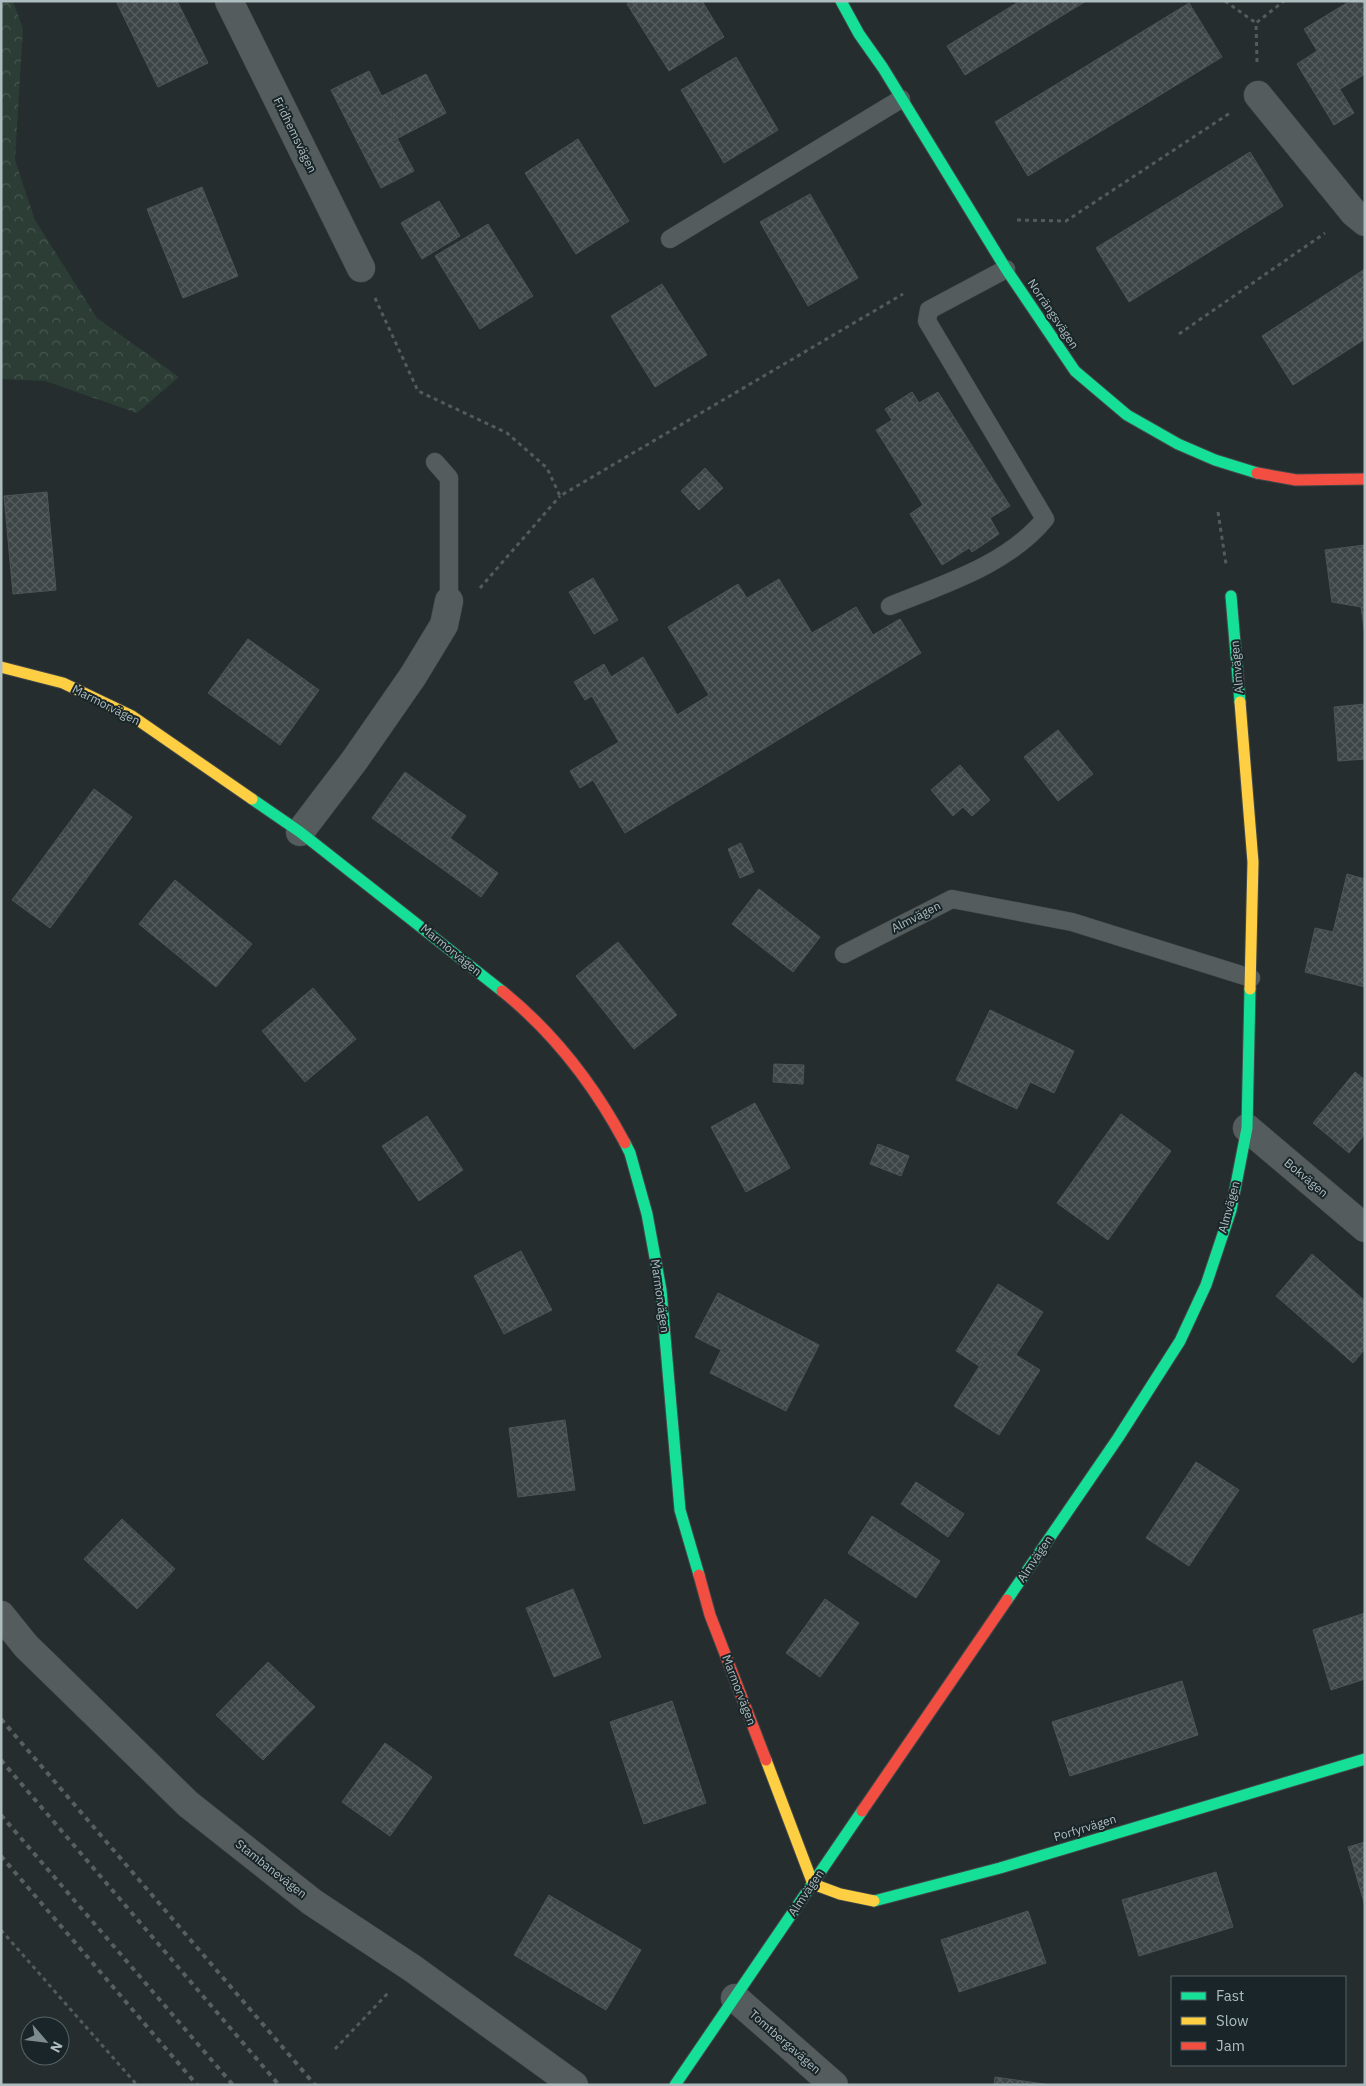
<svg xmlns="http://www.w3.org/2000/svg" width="1366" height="2086" font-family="'IBM Plex Sans',sans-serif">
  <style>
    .forest { fill: url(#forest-crowns) }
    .building { fill: url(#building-cross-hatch); stroke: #4c5556 }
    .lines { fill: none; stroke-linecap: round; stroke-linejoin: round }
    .lane-casing { stroke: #424849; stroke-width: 19 }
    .street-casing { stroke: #424849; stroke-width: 29 }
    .fast-casing { stroke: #424849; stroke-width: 13 }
    .slow-casing { stroke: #424849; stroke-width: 13 }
    .jam-casing { stroke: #424849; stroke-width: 13 }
    .path { stroke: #545b5b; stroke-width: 3; stroke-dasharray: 4 4; stroke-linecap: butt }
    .lane { stroke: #545c5d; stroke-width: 18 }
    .street { stroke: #545c5d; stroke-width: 28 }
    .fast { stroke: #16e098; stroke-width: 11 }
    .slow { stroke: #ffcf43; stroke-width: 11 }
    .jam { stroke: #f24e42; stroke-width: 11 }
    .rail { stroke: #585f60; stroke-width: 4; stroke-dasharray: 5 5; stroke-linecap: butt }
    .labels { text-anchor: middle; stroke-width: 4; stroke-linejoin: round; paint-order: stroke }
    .street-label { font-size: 12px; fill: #aebdc0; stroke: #192528 }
  </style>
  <defs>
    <pattern id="forest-crowns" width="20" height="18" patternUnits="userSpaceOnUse" patternTransform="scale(1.25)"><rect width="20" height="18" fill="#2b3d34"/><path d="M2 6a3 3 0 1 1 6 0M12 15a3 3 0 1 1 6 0" fill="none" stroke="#475750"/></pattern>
    <pattern id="building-cross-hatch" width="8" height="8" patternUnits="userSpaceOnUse" patternTransform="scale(1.25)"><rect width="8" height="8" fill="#3e4546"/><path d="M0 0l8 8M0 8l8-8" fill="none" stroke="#575e5f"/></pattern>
  </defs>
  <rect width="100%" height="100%" fill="#252d2e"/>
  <polygon class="forest" points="1,1 13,1 23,29 15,160 35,220 97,318 179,377 137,413 45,381 1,379"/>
  <g class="building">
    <polygon points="121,1 177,1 208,63 158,87 117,3"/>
    <polygon points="632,1 702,1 724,37 669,71 627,4"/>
    <polygon points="1020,1 1086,1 965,75 947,46"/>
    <polygon points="1350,1 1365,1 1365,74 1340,89 1304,29"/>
    <polygon points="1189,3 1222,57 1028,176 995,122"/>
    <polygon points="1317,51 1354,113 1334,125 1297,64"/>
    <polygon points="736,57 778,130 724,163 681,90"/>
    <polygon points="369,71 402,136 364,155 331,90"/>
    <polygon points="426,74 446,113 402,136 382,96"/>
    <polygon points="397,138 414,171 381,188 364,155"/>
    <polygon points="578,139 629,221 576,254 525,173"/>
    <polygon points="1250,152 1283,206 1129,302 1096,248"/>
    <polygon points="202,187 238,276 183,298 147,209"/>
    <polygon points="810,194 858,278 808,306 760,222"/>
    <polygon points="439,201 460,236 422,259 401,223"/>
    <polygon points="488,224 533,296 480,329 435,256"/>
    <polygon points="1365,269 1365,339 1293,385 1262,336"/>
    <polygon points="662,284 707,355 655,387 611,316"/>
    <polygon points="912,392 919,403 938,392 1010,506 990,518 999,534 972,552 969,548 942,565 910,514 923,505 876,430 892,420 885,409"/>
    <polygon points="705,468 723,488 699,510 681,491"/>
    <polygon points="47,492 56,590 13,594 4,496"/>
    <polygon points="1365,545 1365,636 1361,607 1332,602 1325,550"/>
    <polygon points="593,578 618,620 594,634 569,592"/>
    <polygon points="779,579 812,633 856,607 873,635 900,619 921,653 625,833 593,780 580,788 570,771 619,742 592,696 585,700 574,682 604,664 611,677 643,657 677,715 709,695 668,627 738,584 747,598"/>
    <polygon points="248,639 319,690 280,745 208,693"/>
    <polygon points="1365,704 1365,759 1338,761 1334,707"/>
    <polygon points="1058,730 1093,774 1058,801 1024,757"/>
    <polygon points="960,765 990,800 972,816 963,807 953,816 931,790"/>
    <polygon points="405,772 466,816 433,862 372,818"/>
    <polygon points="94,789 132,817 50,928 12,900"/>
    <polygon points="450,838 498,873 481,897 433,862"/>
    <polygon points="741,843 754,872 740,878 728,849"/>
    <polygon points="1347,874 1365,879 1365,987 1305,972 1315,928 1333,932"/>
    <polygon points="175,880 252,944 216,987 139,924"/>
    <polygon points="759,889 820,937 793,972 732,924"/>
    <polygon points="618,942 677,1015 634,1049 576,976"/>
    <polygon points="313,988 356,1039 305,1082 262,1031"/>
    <polygon points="990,1010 1074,1051 1054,1093 1030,1082 1017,1109 956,1080"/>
    <polygon points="774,1064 804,1065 803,1084 773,1082"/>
    <polygon points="1355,1072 1365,1080 1365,1134 1349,1153 1313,1123"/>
    <polygon points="755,1103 790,1168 746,1192 711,1127"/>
    <polygon points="1121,1114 1171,1151 1108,1240 1057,1203"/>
    <polygon points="427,1116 463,1170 419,1201 382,1146"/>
    <polygon points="878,1144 909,1156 901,1176 870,1164"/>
    <polygon points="521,1251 552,1310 504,1334 474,1276"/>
    <polygon points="1312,1254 1365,1301 1365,1349 1353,1363 1276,1296"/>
    <polygon points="998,1284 1043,1312 1016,1355 995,1342 979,1366 956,1351"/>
    <polygon points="718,1293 819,1345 786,1411 710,1373 721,1350 695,1337"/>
    <polygon points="995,1342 1040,1370 999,1435 954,1406"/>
    <polygon points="565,1420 575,1490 518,1497 509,1428"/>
    <polygon points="1196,1462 1239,1490 1189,1566 1146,1538"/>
    <polygon points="916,1482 964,1514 948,1537 901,1504"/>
    <polygon points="872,1516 940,1561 916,1598 848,1553"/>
    <polygon points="122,1519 175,1569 137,1609 84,1559"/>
    <polygon points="573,1589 601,1657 554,1677 526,1608"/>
    <polygon points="825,1599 859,1623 820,1677 786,1653"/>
    <polygon points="1365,1613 1365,1679 1331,1690 1313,1630"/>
    <polygon points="268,1662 315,1707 263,1760 216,1715"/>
    <polygon points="1182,1681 1198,1735 1070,1776 1052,1722"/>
    <polygon points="672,1701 706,1803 644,1824 610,1722"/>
    <polygon points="385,1743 432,1777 390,1836 342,1802"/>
    <polygon points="1365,1842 1365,1906 1348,1847"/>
    <polygon points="1216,1872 1233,1927 1139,1956 1122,1900"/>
    <polygon points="549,1895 641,1950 606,2010 514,1955"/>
    <polygon points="1028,1911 1046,1963 959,1992 941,1940"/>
    <polygon points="995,2077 1051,2085 994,2085"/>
  </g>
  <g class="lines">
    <g class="lane-casing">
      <g id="lane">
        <polyline points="670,239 901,99"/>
        <polyline points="435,462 449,478 449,601"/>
        <path d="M890 606C944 584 1007 565 1045 519L927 321 929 310 1006 269"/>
        <polyline points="844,954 952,899 1072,922 1251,978"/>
      </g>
    </g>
    <g class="street-casing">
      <g id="street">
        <polyline points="229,1 361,268"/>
        <polyline points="1258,95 1354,213 1365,222"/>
        <polyline points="300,832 354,761 413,676 444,625 449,601"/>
        <polyline points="1247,1128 1365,1228"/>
        <polyline points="1,1615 26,1646 188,1804 312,1902 412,1968 574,2085"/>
        <polyline points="735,1998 834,2085"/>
      </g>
    </g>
    <g class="fast-casing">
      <g id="fast">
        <polyline points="841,1 859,34 883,68 1006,269 1075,371 1127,415 1178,444 1215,460 1257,473"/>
        <polyline points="1231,596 1240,702"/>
        <polyline points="252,799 300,832 502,991"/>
        <polyline points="625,1143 630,1153 647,1214 661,1290 680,1510 699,1575"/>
        <polyline points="1007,1600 1118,1438 1180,1341 1206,1285 1231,1210 1247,1128 1250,989"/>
        <polyline points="874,1901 1000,1868 1365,1759"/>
        <polyline points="675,2085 862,1811"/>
      </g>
    </g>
    <g class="slow-casing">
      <g id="slow">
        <polyline points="1,667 63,683 132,716 252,799"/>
        <polyline points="1240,702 1253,862 1250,989"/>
        <polyline points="766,1760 813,1884 840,1894 874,1901"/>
      </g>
    </g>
    <g class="jam-casing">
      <g id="jam">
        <polyline points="1257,473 1296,480 1365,479"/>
        <path d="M502 991C553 1032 594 1085 625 1143"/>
        <polyline points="699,1575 710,1615 766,1760"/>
        <polyline points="862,1811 1007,1600"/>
      </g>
    </g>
    <g class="path">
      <polyline points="1225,1 1256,23"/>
      <polyline points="1257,62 1256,23 1284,1"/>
      <polyline points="1017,220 1066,221 1230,113"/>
      <polyline points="375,298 418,391 507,433 547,468 560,496 903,294"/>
      <polyline points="1179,334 1325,233"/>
      <polyline points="1218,512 1226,564"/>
      <polyline points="480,588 560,496"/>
      <polyline points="1,1930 137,2085"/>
      <polyline points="335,2049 388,1993"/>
    </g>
    <use href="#lane" class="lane"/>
    <use href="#street" class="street"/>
    <use href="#fast" class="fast"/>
    <use href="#slow" class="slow"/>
    <use href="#jam" class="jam"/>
    <g class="rail">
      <polyline points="1,1719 315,2085"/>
      <polyline points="1,1760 279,2085"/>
      <polyline points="1,1815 233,2085"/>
      <polyline points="1,1856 197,2085"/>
    </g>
  </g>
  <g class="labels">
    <g class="street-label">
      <text transform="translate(295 135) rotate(64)" y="4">Fridhemsvägen</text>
      <text transform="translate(1053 314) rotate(56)" y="4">Norrängsvägen</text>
      <text transform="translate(1237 667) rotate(-95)" y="4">Almvägen</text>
      <text transform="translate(106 705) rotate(27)" y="4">Marmorvägen</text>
      <text transform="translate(916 917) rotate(-27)" y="4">Almvägen</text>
      <text transform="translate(451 950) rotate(39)" y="4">Marmorvägen</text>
      <text transform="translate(1306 1178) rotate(40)" y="4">Bokvägen</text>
      <text transform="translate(1229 1207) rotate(-75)" y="4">Almvägen</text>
      <text transform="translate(660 1296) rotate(82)" y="4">Marmorvägen</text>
      <text transform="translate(1035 1559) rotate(-56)" y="4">Almvägen</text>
      <text transform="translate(739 1690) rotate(69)" y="4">Marmorvägen</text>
      <text transform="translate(1085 1828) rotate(-17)" y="4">Porfyrvägen</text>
      <text transform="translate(271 1869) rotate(38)" y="4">Stambanevägen</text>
      <text transform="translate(806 1893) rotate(-56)" y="4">Almvägen</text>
      <text transform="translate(785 2042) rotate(41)" y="4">Tomtbergavägen</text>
    </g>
  </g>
  <rect width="1366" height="2086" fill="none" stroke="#aebdc0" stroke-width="5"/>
  <rect x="1171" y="1976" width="175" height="90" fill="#192528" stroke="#556265"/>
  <rect x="1181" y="1992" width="25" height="8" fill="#16e098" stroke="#556265"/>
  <text x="1216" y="2001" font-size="15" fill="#aebdc0">Fast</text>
  <rect x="1181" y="2017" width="25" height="8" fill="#ffcf43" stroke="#556265"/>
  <text x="1216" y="2026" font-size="15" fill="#aebdc0">Slow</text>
  <rect x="1181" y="2042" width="25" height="8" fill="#f24e42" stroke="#556265"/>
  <text x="1216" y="2051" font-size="15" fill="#aebdc0">Jam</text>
  <g transform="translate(45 2041) rotate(118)"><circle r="24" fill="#192528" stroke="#556265"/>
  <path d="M0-4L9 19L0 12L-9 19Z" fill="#7e8b8d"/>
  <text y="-8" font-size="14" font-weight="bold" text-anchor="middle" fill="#aebdc0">N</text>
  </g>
</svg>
